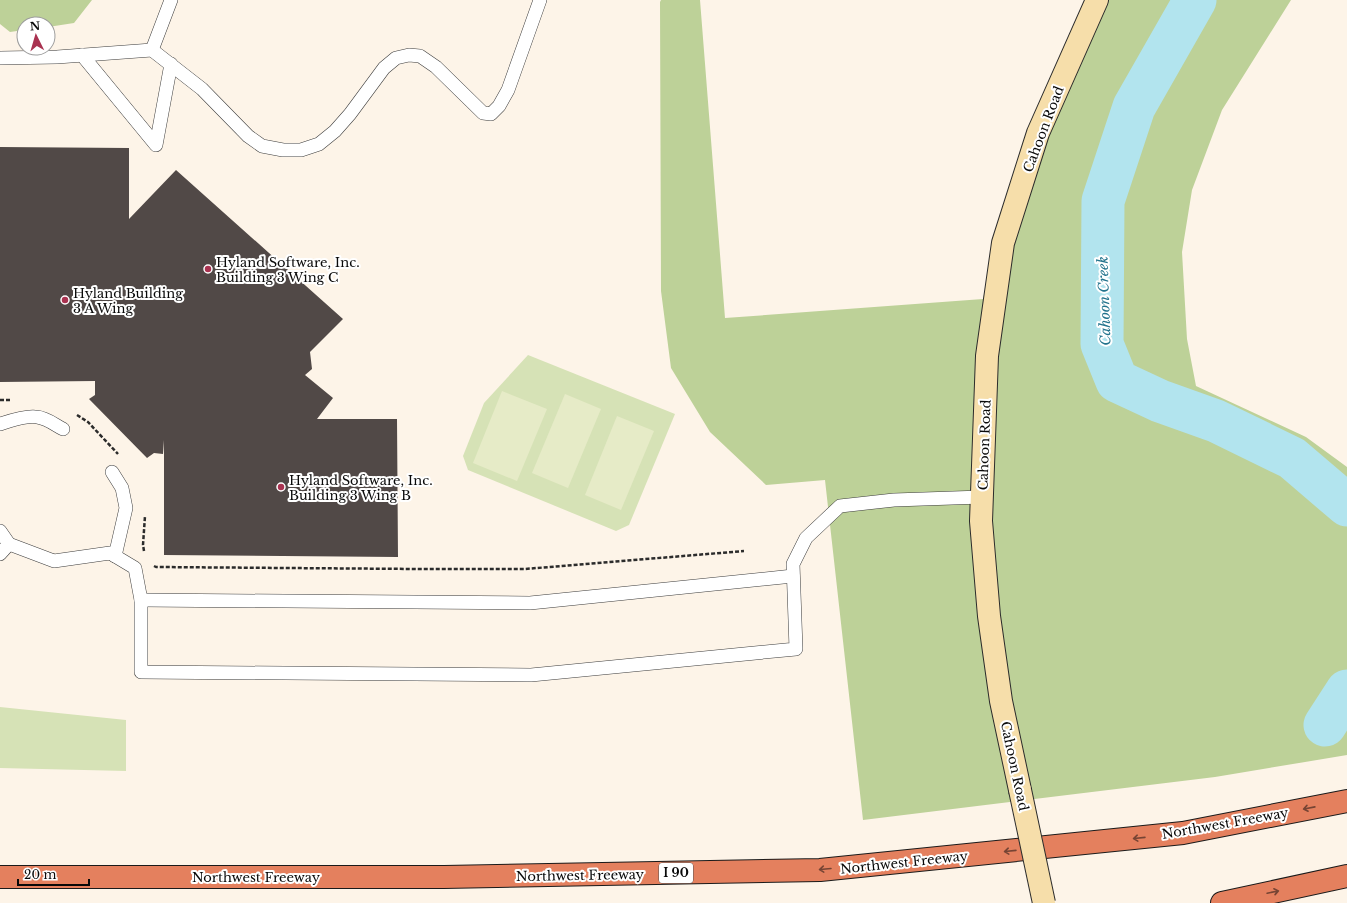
<svg xmlns="http://www.w3.org/2000/svg" width="1347" height="903" font-family="'Libre Baskerville',serif">
  <style>
    .green { fill: #d6e2b6 }
    .forest { fill: #bdd198 }
    .pitch { fill: #e6ebc7 }
    .lines { fill: none; stroke-linecap: round; stroke-linejoin: round }
    .river { stroke: #b2e4ee; stroke-width: 43 }
    .building { fill: #514947 }
    .lane-casing { stroke: #3c3c3c; stroke-width: 14 }
    .secondary-casing { stroke: #2b2b2b; stroke-width: 24 }
    .highway-casing { stroke: #1a1a1a; stroke-width: 24 }
    .path { stroke: #2b2b2b; stroke-width: 2.5; stroke-dasharray: 4 2; stroke-linecap: butt }
    .lane { stroke: #fff; stroke-width: 13 }
    .secondary { stroke: #f6deaa; stroke-width: 22 }
    .highway { stroke: #e4805e; stroke-width: 22 }
    .secondary-bridge-casing { stroke: #2b2b2b; stroke-width: 24; stroke-linecap: butt }
    .secondary-bridge { stroke: #f6deaa; stroke-width: 22 }
    .oneway { stroke: #764434 }
    .poi-dot { fill: #a93250; stroke: #fff; stroke-width: 1.5 }
    .labels { text-anchor: middle; stroke-width: 4; stroke-linejoin: round; paint-order: stroke }
    .shield { fill: #fff; stroke: #535353; stroke-width: 1 }
    .shield-label { font-size: 12px; font-weight: bold; fill: #090909 }
    .street-label { font-size: 13px; fill: #090909; stroke: #fff }
    .poi-label { font-size: 13px; fill: #090909; stroke: #fff; text-anchor: start }
    .water-label { font-size: 14px; font-style: italic; fill: #22738c; stroke: #fff }
  </style>
  <rect width="100%" height="100%" fill="#fdf4e8"/>
  <g class="green">
    <polygon points="528,355 675,414 629,525 616,531 468,470 463,456 484,403"/>
    <polygon points="0,707 126,720 126,771 0,768"/>
  </g>
  <g class="forest">
    <polygon points="0,0 92,0 74,23 48,27 48,24 24,24 24,30 10,32 0,24"/>
    <polygon points="661,0 700,0 725,318 983,299 1002,214 1087,0 1291,0 1222,110 1192,190 1182,252 1187,339 1196,386 1306,437 1347,467 1347,755 1215,777 863,820 825,480 766,485 710,432 671,368 661,291 660,2"/>
  </g>
  <g class="pitch">
    <polygon points="502,391 547,409 517,481 473,463"/>
    <polygon points="565,394 601,409 568,488 532,473"/>
    <polygon points="617,416 654,431 621,510 585,495"/>
  </g>
  <g class="lines">
    <g class="river">
      <polyline points="1195,0 1134,107 1103,201 1102,344 1117,381 1160,401 1216,421 1292,458 1347,505"/>
      <polyline points="1325,725 1347,691"/>
    </g>
  </g>
  <polygon class="building" points="0,147 129,148 129,219 176,170 343,319 310,352 312,369 305,375 333,398 317,419 397,419 398,557 164,555 164,440 163,454 154,453 147,458 89,399 95,395 95,381 0,382"/>
  <g class="lines">
    <g class="lane-casing">
      <g id="lane">
        <polyline points="152,50 171,0"/>
        <polyline points="82,55 156,145 171,64"/>
        <polyline points="0,58 57,57 152,50 202,89 248,136 262,146 283,150 301,150 319,144 335,131 350,114 384,68 396,58 409,55 420,56 436,67 483,113 491,114 499,106 508,90 540,0"/>
        <path d="M0 424C9 421 28 415 37 417 47 418 55 425 63 429"/>
        <polyline points="112,472 122,488 126,508 115,556"/>
        <polyline points="0,531 9,544"/>
        <polyline points="0,554 9,544 54,561 110,553 135,568 141,600 141,672 531,675 796,649 793,564 806,538 840,506 894,500 982,497"/>
        <polyline points="141,600 530,603 793,576"/>
      </g>
    </g>
    <g class="secondary-casing">
      <polyline id="secondary" points="1020,790 1001,701 989,616 981,521 987,356 1003,243 1038,133 1097,0"/>
    </g>
    <g class="highway-casing">
      <g id="highway">
        <polyline points="0,877 444,877 820,870 1183,833 1347,801"/>
        <polyline points="1222,903 1347,876"/>
      </g>
    </g>
    <g class="path">
      <polyline points="0,400 11,400"/>
      <polyline points="77,415 88,422 118,454"/>
      <polyline points="144,551 143,545 145,516"/>
      <polyline points="154,566 156,567 418,569 525,569 744,551"/>
    </g>
    <use href="#lane" class="lane"/>
    <use href="#secondary" class="secondary"/>
    <use href="#highway" class="highway"/>
    <g class="secondary-bridge-casing">
      <polyline id="secondary-bridge" points="1020,790 1044,903"/>
    </g>
    <use href="#secondary-bridge" class="secondary-bridge"/>
  </g>
  <defs><path id="oneway-shaft" d="M-6 0H5M1.5-3L5.5 0L1.5 3" fill="none" stroke-width="1.6" stroke-linecap="round" stroke-linejoin="round"/></defs>
  <g class="oneway">
    <use href="#oneway-shaft" transform="translate(1309 808) rotate(169)"/>
    <use href="#oneway-shaft" transform="translate(1139 838) rotate(174)"/>
    <use href="#oneway-shaft" transform="translate(1010 851) rotate(174)"/>
    <use href="#oneway-shaft" transform="translate(825 869) rotate(175)"/>
    <use href="#oneway-shaft" transform="translate(1273 892) rotate(-12)"/>
  </g>
  <g class="poi-dot">
    <circle cx="208" cy="269" r="4"/>
    <circle cx="65" cy="300" r="4"/>
    <circle cx="281" cy="487" r="4"/>
  </g>
  <g class="labels">
    <rect class="shield" x="659" y="863" width="34" height="20" rx="3"/>
    <g class="shield-label">
      <text x="676" y="877">I 90</text>
    </g>
    <g class="street-label">
      <text transform="translate(1043 129) rotate(-69)" y="5">Cahoon Road</text>
      <text transform="translate(984 445) rotate(-88)" y="5">Cahoon Road</text>
      <text transform="translate(1015 766) rotate(78)" y="5">Cahoon Road</text>
      <text transform="translate(1225 823) rotate(-10)" y="5">Northwest Freeway</text>
      <text transform="translate(904 862) rotate(-6)" y="5">Northwest Freeway</text>
      <text transform="translate(580 875) rotate(-1)" y="5">Northwest Freeway</text>
      <text x="256" y="882">Northwest Freeway</text>
    </g>
    <g class="poi-label">
      <text x="216" y="267">Hyland Software, Inc.<tspan x="216" dy="15">Building 3 Wing C</tspan></text>
      <text x="73" y="298">Hyland Building<tspan x="73" dy="15">3 A Wing</tspan></text>
      <text x="289" y="485">Hyland Software, Inc.<tspan x="289" dy="15">Building 3 Wing B</tspan></text>
    </g>
    <g class="water-label">
      <text transform="translate(1104 301) rotate(-92)" y="5">Cahoon Creek</text>
    </g>
  </g>
  <g transform="translate(36 36) rotate(355)"><circle r="19" fill="#ffffff" stroke="#9d9d9d"/>
  <path d="M0-3L7 15L0 10L-7 15Z" fill="#a93250"/>
  <text y="-6" font-size="11" font-weight="bold" text-anchor="middle" fill="#090909">N</text>
  </g>
  <path d="M18 879v6h71v-6" fill="none" stroke="#090909" stroke-width="2"/>
  <text x="24" y="879" font-size="12" fill="#090909" stroke="#ffffff" stroke-width="3" paint-order="stroke">20 m</text>
</svg>
